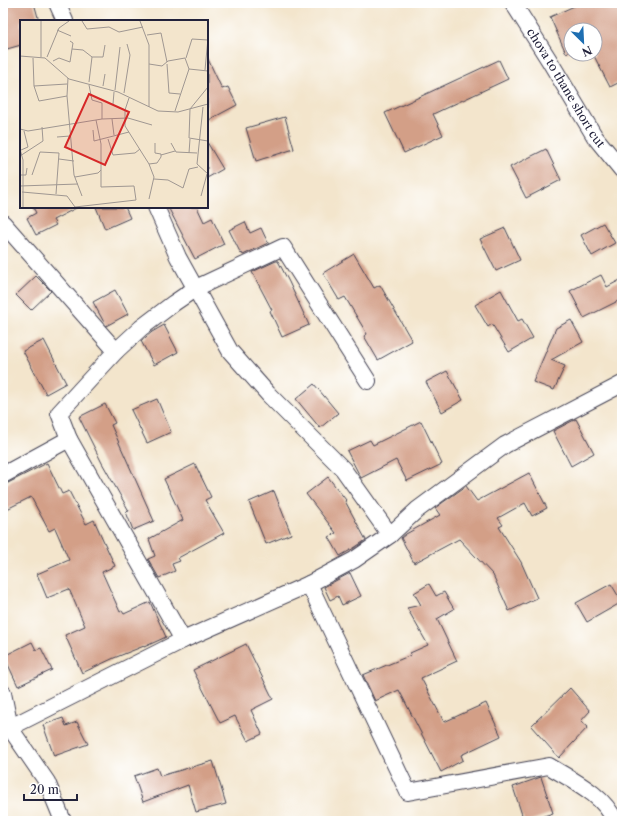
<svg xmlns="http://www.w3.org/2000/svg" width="625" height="824" font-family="'Libre Caslon Text',serif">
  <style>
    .building { fill: #d39f87 }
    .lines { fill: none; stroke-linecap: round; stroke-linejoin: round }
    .minor-casing { stroke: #413f51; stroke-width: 18 }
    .minor { stroke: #fff; stroke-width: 16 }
    .labels { text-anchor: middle; stroke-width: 3.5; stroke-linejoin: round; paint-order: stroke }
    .street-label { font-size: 12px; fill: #22223b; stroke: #fff }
    .inset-road { fill: none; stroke: #9f9792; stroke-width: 1 }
    .view { fill: #d62828; fill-opacity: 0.15; stroke: #d62828; stroke-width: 2 }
    .inset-edge { fill: none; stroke: #22223b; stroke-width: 2 }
  </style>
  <rect width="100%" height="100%" fill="#fff"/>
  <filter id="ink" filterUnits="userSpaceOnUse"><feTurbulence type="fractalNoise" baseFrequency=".025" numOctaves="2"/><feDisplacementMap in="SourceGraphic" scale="8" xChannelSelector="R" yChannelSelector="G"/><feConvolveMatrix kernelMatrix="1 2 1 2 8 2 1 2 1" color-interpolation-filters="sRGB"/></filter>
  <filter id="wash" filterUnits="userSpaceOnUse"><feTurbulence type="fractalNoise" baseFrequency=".012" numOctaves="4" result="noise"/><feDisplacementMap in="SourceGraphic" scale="16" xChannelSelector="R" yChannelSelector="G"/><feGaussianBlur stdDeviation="0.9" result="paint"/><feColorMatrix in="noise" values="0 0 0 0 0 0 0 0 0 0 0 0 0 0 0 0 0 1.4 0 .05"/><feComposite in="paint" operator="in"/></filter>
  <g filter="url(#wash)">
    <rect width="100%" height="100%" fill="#f3e5cc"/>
    <g id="blocks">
      <g class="building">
        <polygon points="10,3 34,3 39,21 21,21 21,45 7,49 3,35 3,5"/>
        <polygon points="581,3 622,3 622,81 610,87 593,54 595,54 595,30 571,30 571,51 566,53 550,17"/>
        <polygon points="207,57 222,89 228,87 237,105 207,121"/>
        <polygon points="499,60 508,79 433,114 443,135 404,153 385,113"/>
        <polygon points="285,117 294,149 256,161 246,128"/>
        <polygon points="207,142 223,169 207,178"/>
        <polygon points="546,149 561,180 526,198 510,167"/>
        <polygon points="33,207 78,207 53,220 56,225 36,235 27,218 36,213"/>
        <polygon points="96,207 125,207 130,218 105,229"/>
        <polygon points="168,207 197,207 204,222 212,218 224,244 195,259"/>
        <polygon points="245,222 250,233 261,228 268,243 243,255 242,253 241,254 229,230"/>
        <polygon points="603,223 615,243 592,256 581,235"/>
        <polygon points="505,228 520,260 496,271 480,239"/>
        <polygon points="354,254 374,288 380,285 412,341 378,360 364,336 367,334 345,297 339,300 323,273"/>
        <polygon points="276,261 278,261 289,282 309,325 282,337 270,311 272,310 252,272"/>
        <polygon points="601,275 607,287 622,279 622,299 584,318 570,291"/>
        <polygon points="36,276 51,291 31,310 16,295"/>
        <polygon points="115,290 128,314 106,326 93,302"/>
        <polygon points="501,290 518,321 522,319 533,338 509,352 492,324 488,327 475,305"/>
        <polygon points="571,320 583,342 551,360 565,366 554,390 533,382 556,328"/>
        <polygon points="164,325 178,352 154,365 141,341 152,332"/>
        <polygon points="44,340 66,383 46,394 23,351"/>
        <polygon points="447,371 463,400 442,412 426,382"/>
        <polygon points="314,384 338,413 320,428 296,399"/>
        <polygon points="157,399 171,432 147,443 131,410"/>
        <polygon points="105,404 115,423 111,425 154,521 133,530 126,512 129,511 102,463 79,417"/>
        <polygon points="576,419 594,453 571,466 553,431"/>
        <polygon points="421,421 442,464 407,481 396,460 361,478 347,451 370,440 373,445"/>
        <polygon points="47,463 62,494 69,491 86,524 94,520 115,566 102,572 120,612 122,611 124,614 150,602 166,637 144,647 144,646 114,658 82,673 65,635 85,626 69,589 47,598 37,574 69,560 55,528 49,531 31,497 3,511 3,484 8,483"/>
        <polygon points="195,464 211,497 205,500 224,533 178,558 180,561 172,564 175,571 159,578 148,559 155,556 149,539 183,520 164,479"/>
        <polygon points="529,473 547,508 532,516 525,503 498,518 503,525 499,527 521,562 537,598 509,611 493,575 459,539 414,563 401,538 406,534 440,515 435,508 466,486 477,501"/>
        <polygon points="328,477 346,500 345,501 366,540 354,548 340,556 329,537 336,533 306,494"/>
        <polygon points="274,491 291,534 266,544 249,502"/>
        <polygon points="350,573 361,596 342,605 338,596 330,600 324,587"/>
        <polygon points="429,584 436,596 444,592 454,609 437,619 457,661 421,678 444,722 486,703 501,736 461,755 463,760 441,772 399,690 375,701 363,675 411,655 410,653 428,645 407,608 421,605 414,593"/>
        <polygon points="611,584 622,602 587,622 576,603"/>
        <polygon points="32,642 36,650 41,648 52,670 18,686 4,656"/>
        <polygon points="246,644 273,699 251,710 262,734 248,741 235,716 220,723 193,670"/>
        <polygon points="570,688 590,711 581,721 588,727 559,758 531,726"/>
        <polygon points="63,718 66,726 77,722 88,744 54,756 43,725"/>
        <polygon points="213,761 226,804 196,812 188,785 143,802 134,776 157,768 160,776"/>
        <polygon points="541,777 553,813 529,821 524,821 513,787"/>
      </g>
    </g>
  </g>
  <g filter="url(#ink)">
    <use href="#blocks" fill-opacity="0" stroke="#413f51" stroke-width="1"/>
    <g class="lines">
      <g class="minor-casing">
        <g id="minor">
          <polyline points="57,3 65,21"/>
          <path id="s1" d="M513 3 549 60 595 137 622 170"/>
          <polyline points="156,207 178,257 230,351 269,395 343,469 390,535"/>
          <polyline points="3,223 116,351"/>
          <polyline points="69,439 183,640"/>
          <polyline points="3,475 69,439 59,413 116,351 141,328 174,303 196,288 283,247 368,381"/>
          <path d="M309 584 408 792 549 766C573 781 603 794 615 821"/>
          <polyline points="3,693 10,728 47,782 63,821"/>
          <polyline points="3,731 183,640 309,584 354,560 390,535 417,510 505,445 622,384"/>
        </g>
      </g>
      <use href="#minor" class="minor"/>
    </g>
  </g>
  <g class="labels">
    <g class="street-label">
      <text dy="4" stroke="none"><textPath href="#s1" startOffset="100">chova to thane short cut</textPath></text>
    </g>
  </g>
  <g transform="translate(20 20)">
    <rect width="188" height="188" fill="#f3e5cc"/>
    <path class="inset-road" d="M21 1V37M62 1 67 9 89 7 99 12 123 7M120 1 129 25V87M37 10 51 16M127 15 141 13 147 42M50 21 53 23 52 29 63 30 72 37 69 62M0 36 25 38 49 59 98 72 138 91 158 92 188 84M27 37 39 8 49 1M72 37H83L85 25M13 38 14 66 19 81 47 76M166 38 172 19 188 20M33 41 39 38 50 42 52 29M129 44 142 46 148 41 165 38 169 49M147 44 149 73 160 74M185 50 188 18M48 58 47 76 54 155 62 176M69 65 72 80 82 83V99M14 66 47 64M83 66 85 54M95 70 100 27M104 73 110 35 107 24M109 78 105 90V106L129 144 134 157 129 179M93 84 94 72M183 87 177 144 188 154M170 89 169 118 188 121M170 89 188 67M155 91 169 49 188 51M92 99 94 115M0 109 8 111 82 99 108 98 132 105M73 110 74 121 109 112M37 117 50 116M88 119 93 135 115 133 120 129M151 123 156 132 177 133M0 129 3 140V187M1 130 8 127 4 111M169 133 170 119M141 135 155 131M0 136 23 121 22 107M39 139 54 141M129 144 137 143 141 137V134L135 133V123M1 155H6L7 148M12 155 20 132 39 133 36 174M55 157 78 153 81 150M134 159 148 160 163 168 169 149 178 147M0 166 58 164M2 172 47 176 55 187 116 180 114 166 81 167V124L76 100M181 176 187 154"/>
    <path class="view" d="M69 74 109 92 85 145 45 127Z"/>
    <rect width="188" height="188" class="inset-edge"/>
  </g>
  <rect width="625" height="824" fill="none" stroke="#fff" stroke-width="16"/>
  <g transform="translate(583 42) rotate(156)"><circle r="19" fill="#ffffff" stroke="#a7a7b1"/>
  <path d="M0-3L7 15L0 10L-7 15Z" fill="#1f6fb2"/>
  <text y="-6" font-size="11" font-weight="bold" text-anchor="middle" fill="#22223b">N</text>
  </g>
  <path d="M24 794v6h53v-6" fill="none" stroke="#22223b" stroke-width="2"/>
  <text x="30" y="794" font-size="12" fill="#22223b" stroke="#ffffff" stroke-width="3" paint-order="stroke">20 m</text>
</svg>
